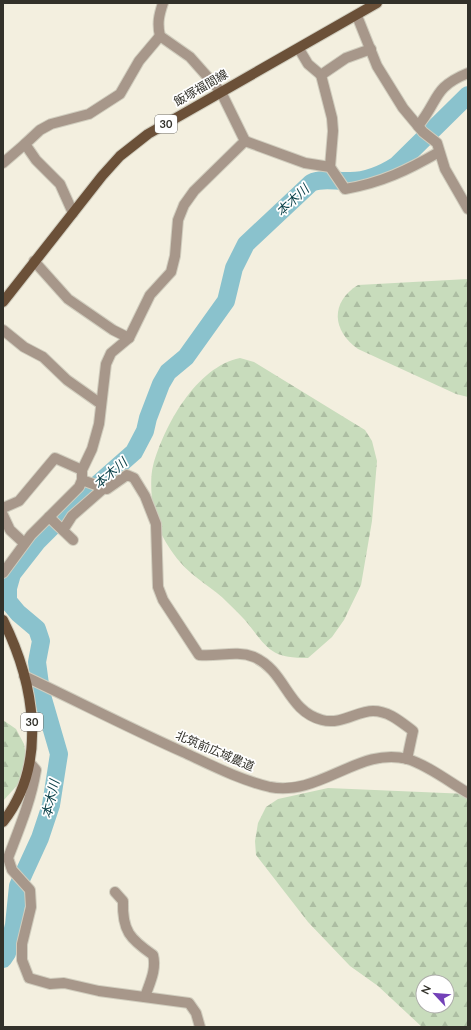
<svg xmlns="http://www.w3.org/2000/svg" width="471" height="1030" font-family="Lato,'Noto Sans JP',sans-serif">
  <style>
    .forest { fill: url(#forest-firs); fill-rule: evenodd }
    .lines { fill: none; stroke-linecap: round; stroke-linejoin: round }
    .river { stroke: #8ac2cd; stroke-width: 18 }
    .minor-casing { stroke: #d0cdbe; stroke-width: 12 }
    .major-casing { stroke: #d0cdbe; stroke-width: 12 }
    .minor { stroke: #a7978a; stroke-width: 10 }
    .major { stroke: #6b5038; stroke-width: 10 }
    .labels { text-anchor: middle; stroke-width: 3.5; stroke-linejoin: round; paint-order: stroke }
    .shield { fill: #fff; stroke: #706f6a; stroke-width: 1 }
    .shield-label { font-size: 11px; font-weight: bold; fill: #32312a }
    .street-label { font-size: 12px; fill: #32312a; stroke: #fff }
    .water-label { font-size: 13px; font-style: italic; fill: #0c4149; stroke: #fff }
  </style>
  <defs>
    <pattern id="forest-firs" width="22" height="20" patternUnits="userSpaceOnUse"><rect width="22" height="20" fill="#c8dcbc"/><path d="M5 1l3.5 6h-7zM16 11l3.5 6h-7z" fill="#acbda2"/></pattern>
  </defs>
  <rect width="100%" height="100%" fill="#f3efdf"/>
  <g class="forest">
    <path d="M468 279V397L456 394 358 349C332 331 330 302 358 285Z"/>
    <path d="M240 358 254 362 365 430 372 441 377 461 372 521 361 585 344 620 332 637 308 658C273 658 269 651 249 625 243 617 235 610 228 603 214 588 193 578 180 562 172 553 164 540 159 529 152 515 149 481 153 466 164 426 196 367 240 358Z"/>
    <polygon points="3,720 16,729 24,744 28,768 22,780 3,801"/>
    <path d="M328 788 468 794V1027H422L378 986 350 966 308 922 256 855 255 841 258 823 266 807 278 799ZM423 982H447V1006H423Z"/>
  </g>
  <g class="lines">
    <path class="river" d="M3 959 7 953 14 925 18 886 40 838 51 805 59 754 41 692 37 662 41 641 37 629 18 613 8 601V588L12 574 37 542 75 504 134 452 145 431 148 418 161 384 168 372 186 357 226 301 234 268 246 244 311 183C323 177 337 182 350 181 368 181 383 174 397 165L468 95"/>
    <g class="minor-casing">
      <g id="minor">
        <polyline points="357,16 377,66 403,108 423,132 437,143 445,169 468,209"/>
        <polyline points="299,49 308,64 321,75 346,58 371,49"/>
        <polyline points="321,75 332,118 333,131 330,167"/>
        <path d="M418 126C440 99 432 88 468 73"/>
        <path d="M245 141 305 163 330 167 345 189C381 183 408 170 439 152"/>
        <polyline points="3,163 25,144"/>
        <polyline points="73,213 60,184 36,160 25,144 40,130 51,124 89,114 120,94 139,61 160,36"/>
        <polyline points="34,261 68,299 113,330 129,338"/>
        <polyline points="3,330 24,347 43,357 67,380 101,404"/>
        <path d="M82 480 107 489 127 475 134 478 145 496 156 524 158 587 163 600 199 655C218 657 236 650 254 657 286 671 287 711 322 720 341 725 357 711 373 711 389 711 401 722 413 731L407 759"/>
        <polyline points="3,508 19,501 55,458 82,470"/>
        <polyline points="3,515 10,530 24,543"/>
        <polyline points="49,517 73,540"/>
        <polyline points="63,530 72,516 104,488"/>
        <path d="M3 573 31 535 79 487 82 480V470L92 449 99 424 106 364 111 353 129 338 150 295 171 272 175 256 178 220 184 205 194 191 245 141 221 92 190 57 160 36C157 23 159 15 163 3"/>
        <path d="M24 676C77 701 129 728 183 752 211 765 240 780 270 787 319 797 360 746 407 759 426 764 451 783 468 793"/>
        <path d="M30 763 36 770C31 801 19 829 8 858L12 870 30 890 31 907 22 944V960L29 978 50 984 64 983 99 991 189 1003 196 1013 200 1027"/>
        <path d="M115 892 123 901C122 931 130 939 153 955 157 970 149 984 145 997"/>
      </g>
    </g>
    <g class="major-casing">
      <g id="major">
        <polyline points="3,302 102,176 120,156 148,134 377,3"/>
        <path d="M3 620C34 682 49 763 3 822"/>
      </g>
    </g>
    <use href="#minor" class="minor"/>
    <use href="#major" class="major"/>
  </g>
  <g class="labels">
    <g class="shield">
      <rect x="155" y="115" width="22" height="18" rx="3"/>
      <rect x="21" y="713" width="22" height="18" rx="3"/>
    </g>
    <g class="shield-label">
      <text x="166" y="128">30</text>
      <text x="32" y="726">30</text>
    </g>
    <g class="street-label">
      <text transform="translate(201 88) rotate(-30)" y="4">飯塚福間線</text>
      <text transform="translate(215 751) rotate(23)" y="4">北筑前広域農道</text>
    </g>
    <g class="water-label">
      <text transform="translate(292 200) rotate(-43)" y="5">本木川</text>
      <text transform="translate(110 473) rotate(-41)" y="5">本木川</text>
      <text transform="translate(50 799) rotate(-77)" y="5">本木川</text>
    </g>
  </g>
  <rect width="471" height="1030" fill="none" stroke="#32312a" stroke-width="8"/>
  <g transform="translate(435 994) rotate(296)"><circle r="19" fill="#ffffff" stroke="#adadaa"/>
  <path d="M0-3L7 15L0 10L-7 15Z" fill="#7341b8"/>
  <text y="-6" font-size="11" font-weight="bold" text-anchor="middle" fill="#32312a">N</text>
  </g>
</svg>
